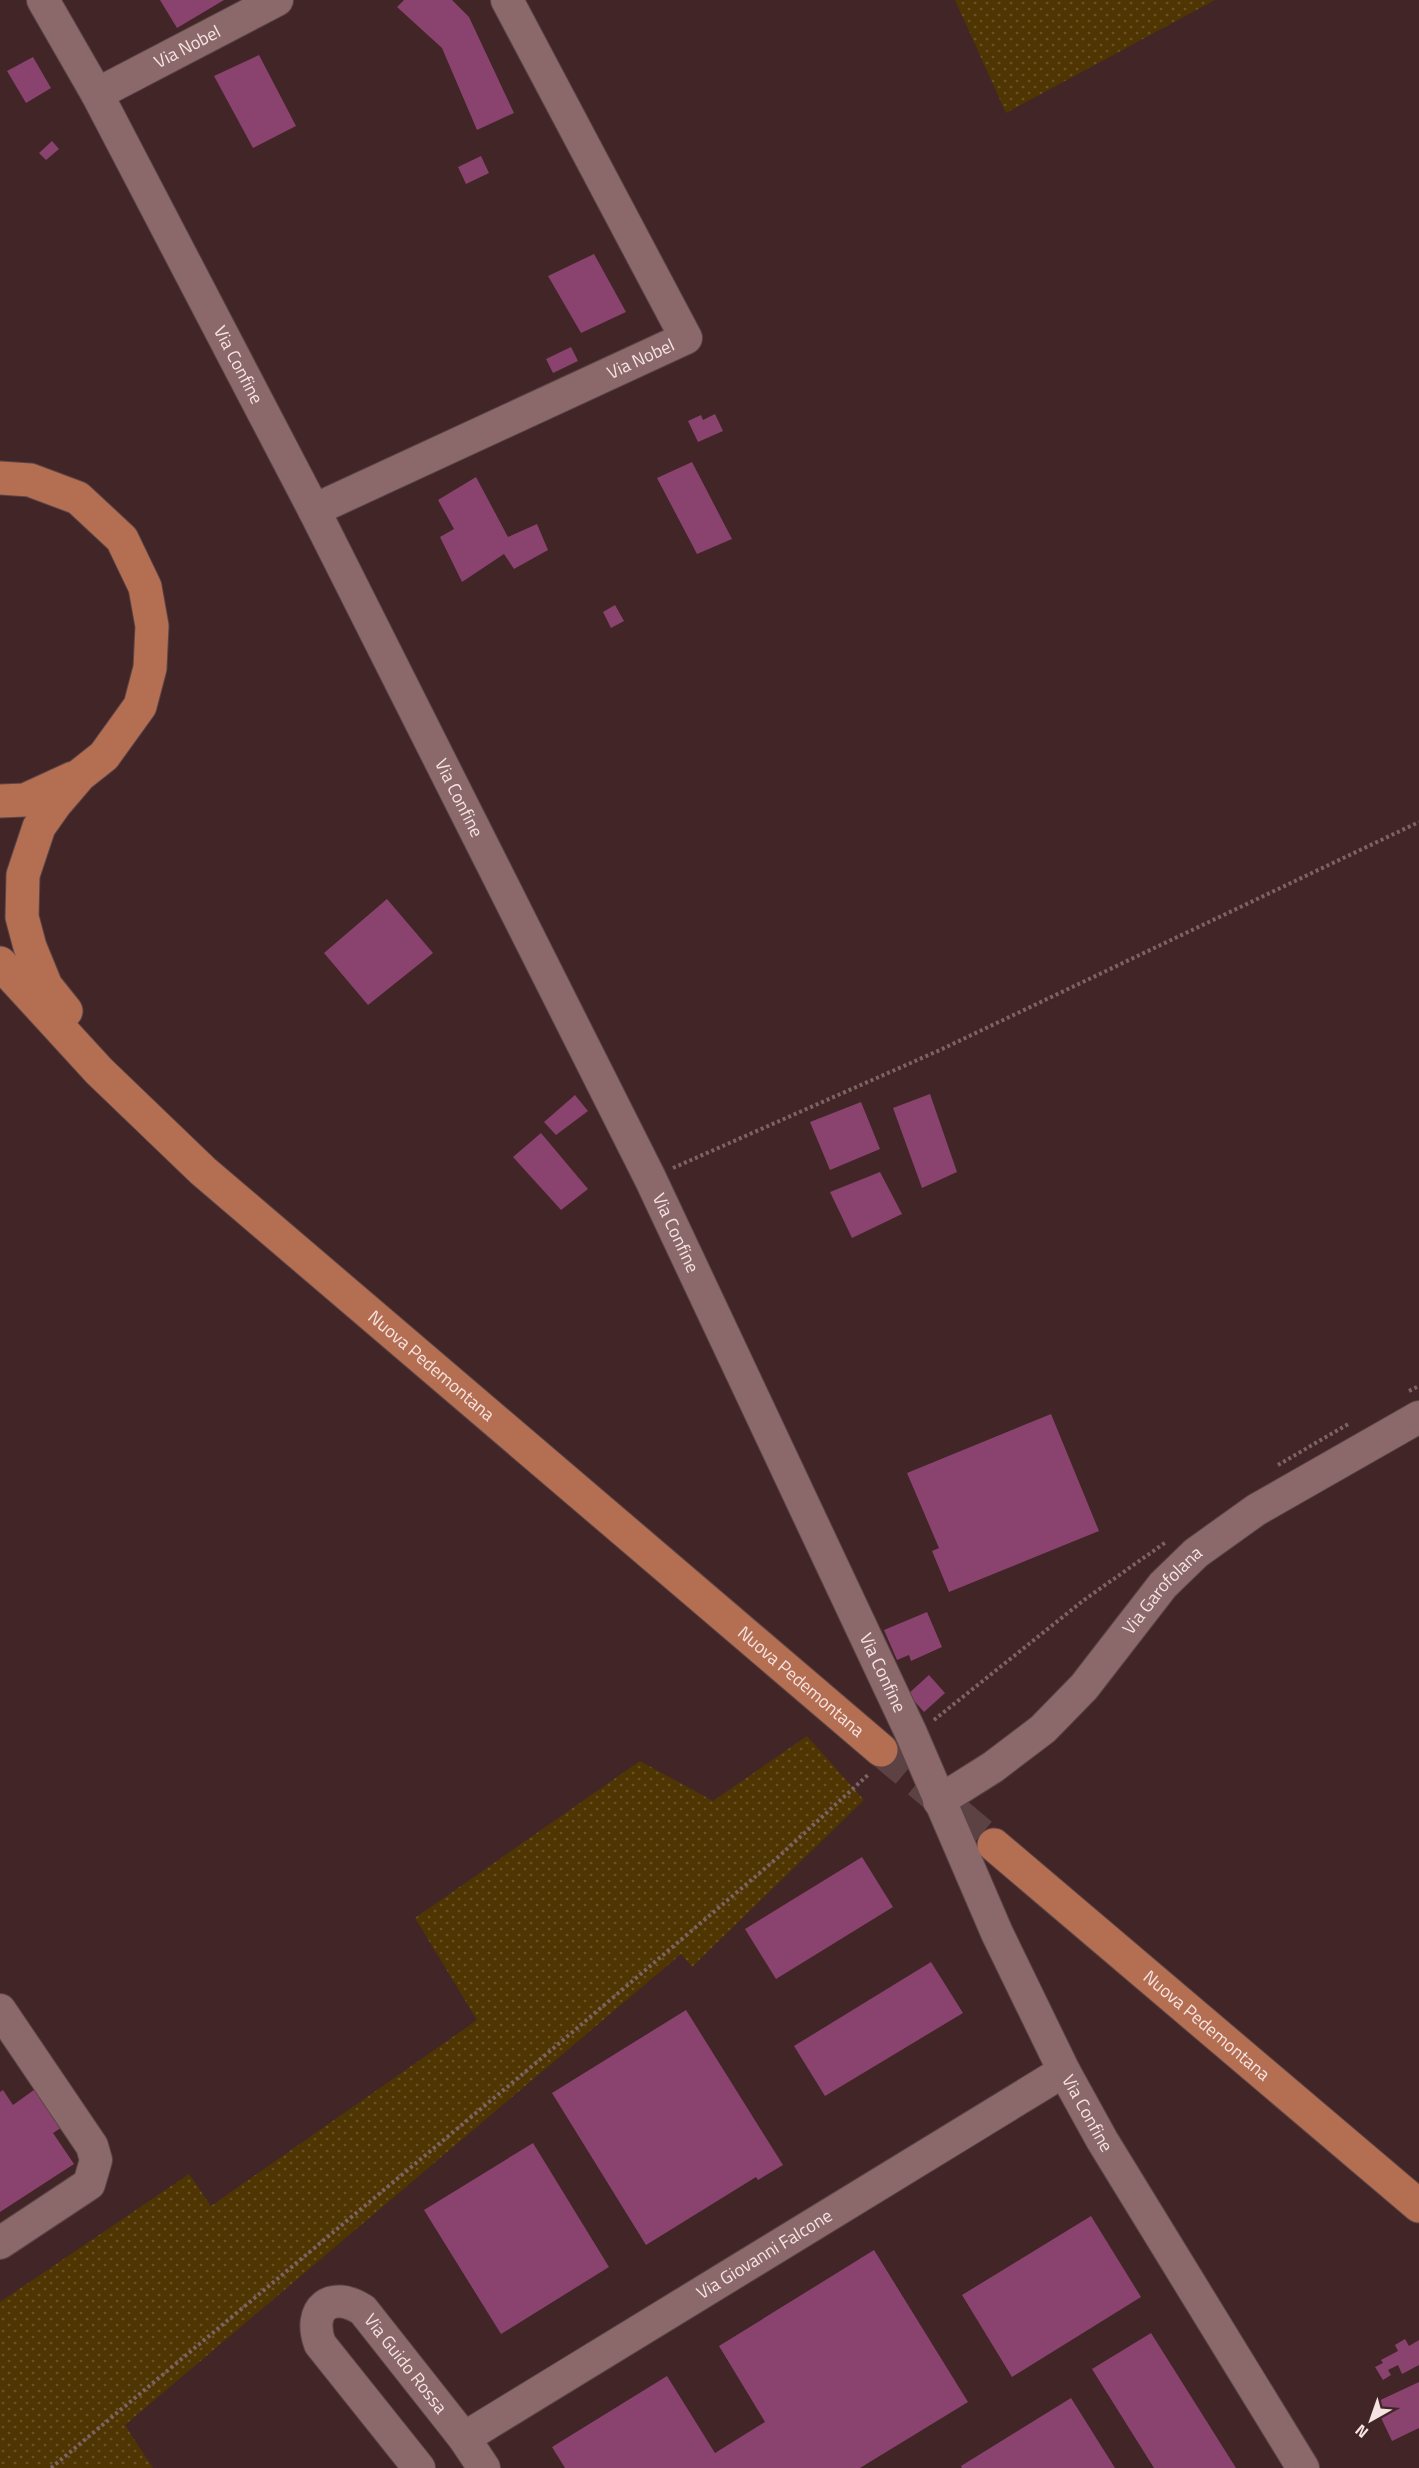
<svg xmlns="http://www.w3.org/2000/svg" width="1419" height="2468" font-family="'Titillium Web',sans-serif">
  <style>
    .grass { fill: url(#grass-dots) }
    .building { fill: #89436e }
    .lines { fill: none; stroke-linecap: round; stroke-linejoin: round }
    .major-tunnel { stroke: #5c4243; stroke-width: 33; stroke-dasharray: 33 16; stroke-linecap: butt }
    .minor-casing { stroke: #5c4547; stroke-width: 34 }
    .major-casing { stroke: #5c4547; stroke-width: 35 }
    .path { stroke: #7c6364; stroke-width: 4; stroke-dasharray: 3 3; stroke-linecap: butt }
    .minor { stroke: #8b696b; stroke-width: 32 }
    .major { stroke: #b46f52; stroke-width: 33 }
    .labels { text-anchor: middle; stroke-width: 5; stroke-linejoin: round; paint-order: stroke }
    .street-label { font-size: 18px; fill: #f6e3e3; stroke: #412527 }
  </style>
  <defs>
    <pattern id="grass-dots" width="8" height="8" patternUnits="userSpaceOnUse" patternTransform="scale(1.5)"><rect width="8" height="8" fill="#4f3502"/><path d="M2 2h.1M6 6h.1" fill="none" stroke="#695227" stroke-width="1.8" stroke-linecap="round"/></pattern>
  </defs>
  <rect width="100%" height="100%" fill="#412527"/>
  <g class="grass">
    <polygon points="955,0 1215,0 1006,113"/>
    <polygon points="807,1736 864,1800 692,1967 681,1954 125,2425 153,2468 0,2468 0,2302 189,2174 211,2206 477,2020 415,1918 640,1761 713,1801"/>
  </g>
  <g class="building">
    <polygon points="160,0 224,0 177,28"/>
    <polygon points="404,0 452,0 469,17 514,113 477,130 442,48 397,7"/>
    <polygon points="259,55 296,126 253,148 214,76"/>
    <polygon points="33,57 51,88 26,103 7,71"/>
    <polygon points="52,141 59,149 46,160 39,153"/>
    <polygon points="481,156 489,173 466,184 458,167"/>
    <polygon points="594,254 626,312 581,333 548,276"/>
    <polygon points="571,347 578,361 553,373 546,359"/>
    <polygon points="715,414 723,431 698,442 688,421 701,415 703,420"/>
    <polygon points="692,462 732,539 697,554 657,478"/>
    <polygon points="476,477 508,537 537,524 548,550 514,569 504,554 462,582 440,537 454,529 438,500"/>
    <polygon points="615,605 624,621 611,628 603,612"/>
    <polygon points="387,899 433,953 368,1005 324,953"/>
    <polygon points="930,1094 957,1172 922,1188 893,1108"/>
    <polygon points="575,1095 588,1111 556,1135 544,1122"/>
    <polygon points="861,1102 880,1149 830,1170 810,1122"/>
    <polygon points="541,1133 588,1189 561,1210 513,1157"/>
    <polygon points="880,1172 902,1214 852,1238 830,1192"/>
    <polygon points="1051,1414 1099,1531 949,1592 932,1551 939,1548 907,1473"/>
    <polygon points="927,1612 942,1647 911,1661 909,1655 897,1660 884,1630"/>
    <polygon points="929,1675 945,1693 924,1712 908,1694"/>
    <polygon points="862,1857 893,1907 776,1979 745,1929"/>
    <polygon points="931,1962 963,2013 825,2096 794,2046"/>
    <polygon points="686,2010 783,2165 758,2180 756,2177 646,2245 552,2093"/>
    <polygon points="38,2087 64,2126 53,2133 74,2164 0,2212 0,2092 3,2090 13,2105"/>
    <polygon points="533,2143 609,2267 501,2334 424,2210"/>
    <polygon points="1091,2216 1141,2297 1012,2377 962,2295"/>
    <polygon points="874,2250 968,2402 860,2468 565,2468 552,2447 667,2376 715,2453 765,2422 719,2346"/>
    <polygon points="1151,2333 1236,2468 1154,2468 1092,2369"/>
    <polygon points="1405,2339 1409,2346 1419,2340 1419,2365 1402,2374 1398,2365 1388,2370 1391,2375 1383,2380 1375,2367 1383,2363 1381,2360 1398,2351 1395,2345"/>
    <polygon points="1419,2382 1419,2428 1392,2441 1374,2403"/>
    <polygon points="1071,2398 1115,2468 962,2468 961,2466"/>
  </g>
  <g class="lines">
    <polyline class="major-tunnel" points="881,1750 994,1845"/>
    <g class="minor-casing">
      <g id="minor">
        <path id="s1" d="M43 0 97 94 314 510 650 1178 911 1733 997 1933 1064 2071 1102 2140 1303 2468"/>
        <path id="s2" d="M97 94 277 0"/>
        <path id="s3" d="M314 510 686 338 507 0"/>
        <path id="s4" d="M939 1801 993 1767 1043 1729 1084 1687 1163 1585 1196 1553 1256 1510 1419 1417"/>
        <polyline points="0,2010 92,2146 96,2160 89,2184 0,2243"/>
        <path id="s5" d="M464 2438 1064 2071"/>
        <path id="s6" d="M419 2468 320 2344C307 2309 331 2289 363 2310L464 2438 484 2468"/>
      </g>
    </g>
    <g class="major-casing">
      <g id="major">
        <polyline points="0,478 30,480 78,498 122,539 145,587 152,626 150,668 140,706 104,756 80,775 56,803 39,827 23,875 22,917 30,947 46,986 66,1011"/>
        <polyline points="0,801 25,800 73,778"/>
        <path id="s7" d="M0 963 99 1071 203 1171 881 1750"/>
        <path id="s8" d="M994 1845 1419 2206"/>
      </g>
    </g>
    <g class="path">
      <polyline points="673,1168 940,1050 1419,822"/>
      <polyline points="1409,1391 1419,1386"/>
      <polyline points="1278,1465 1350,1423"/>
      <polyline points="934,1720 1084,1600 1166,1542"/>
      <polyline points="51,2468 549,2052 776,1859 869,1774"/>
    </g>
    <use href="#minor" class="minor"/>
    <use href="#major" class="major"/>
  </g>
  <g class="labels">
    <g class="street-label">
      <text dy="6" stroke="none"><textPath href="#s2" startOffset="102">Via Nobel</textPath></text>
      <text dy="6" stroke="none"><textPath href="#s3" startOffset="360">Via Nobel</textPath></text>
      <text dy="6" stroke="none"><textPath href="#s1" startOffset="414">Via Confine</textPath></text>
      <text dy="6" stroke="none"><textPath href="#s1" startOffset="900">Via Confine</textPath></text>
      <text dy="6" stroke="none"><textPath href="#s1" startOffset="1386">Via Confine</textPath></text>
      <text dy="6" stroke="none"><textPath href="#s7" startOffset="591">Nuova Pedemontana</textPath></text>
      <text dy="6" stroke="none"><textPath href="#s4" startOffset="310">Via Garofolana</textPath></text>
      <text dy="6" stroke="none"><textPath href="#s1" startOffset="1872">Via Confine</textPath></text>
      <text dy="6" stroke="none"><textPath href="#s7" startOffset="1077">Nuova Pedemontana</textPath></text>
      <text dy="6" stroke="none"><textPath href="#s8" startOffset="279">Nuova Pedemontana</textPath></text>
      <text dy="6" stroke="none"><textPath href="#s1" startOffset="2358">Via Confine</textPath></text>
      <text dy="6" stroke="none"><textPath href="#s5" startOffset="352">Via Giovanni Falcone</textPath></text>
      <text dy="6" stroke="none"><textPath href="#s6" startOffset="309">Via Guido Rossa</textPath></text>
    </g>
  </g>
  <g transform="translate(1371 2420) rotate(220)" stroke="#412527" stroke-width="4.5" paint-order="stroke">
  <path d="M0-4.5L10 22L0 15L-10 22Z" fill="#f6e3e3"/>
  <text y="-9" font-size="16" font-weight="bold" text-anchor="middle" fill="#f6e3e3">N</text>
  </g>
</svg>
